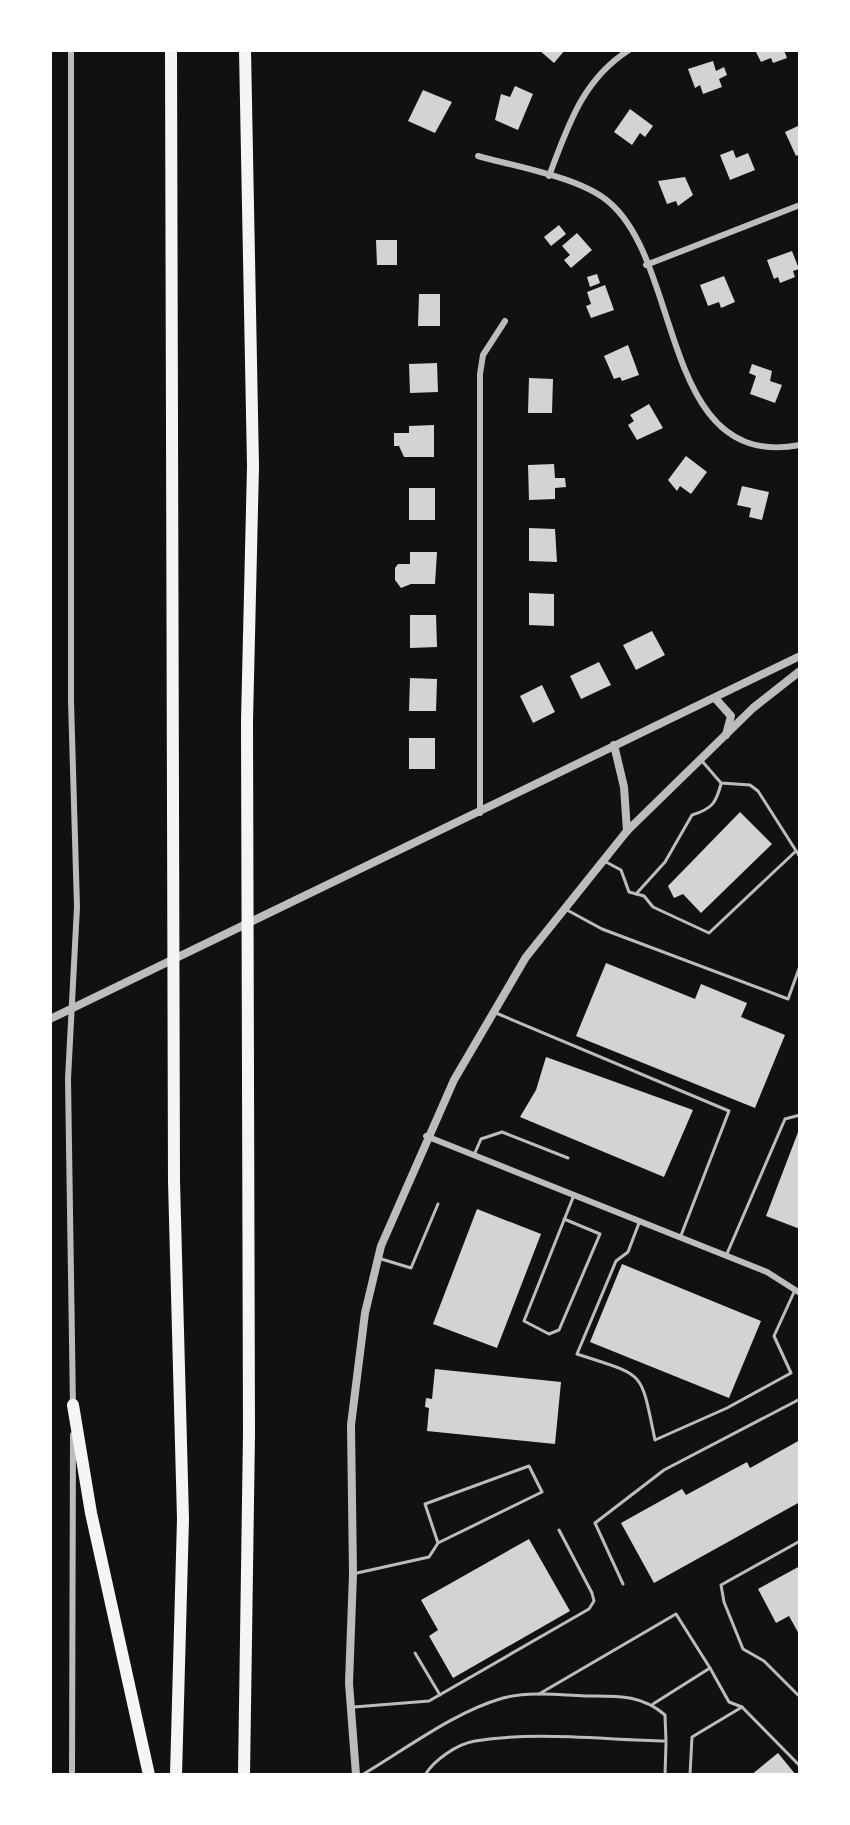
<svg xmlns="http://www.w3.org/2000/svg" width="850" height="1825" font-family="Commissioner,sans-serif">
  <style>
    .building { fill: #d3d3d3 }
    .lines { fill: none; stroke-linecap: round; stroke-linejoin: round }
    .service { stroke: #bcbcbc; stroke-width: 3 }
    .minor { stroke: #bcbcbc; stroke-width: 6 }
    .tertiary { stroke: #bcbcbc; stroke-width: 8 }
    .motorway { stroke: #f5f5f5; stroke-width: 12 }
  </style>
  <rect width="100%" height="100%" fill="#111"/>
  <g class="building">
    <polygon points="539,50 565,50 554,63"/>
    <polygon points="755,50 784,50 787,58 773,63 771,58 761,62"/>
    <polygon points="713,61 716,71 724,67 727,75 719,79 722,87 703,94 700,85 695,88 688,69"/>
    <polygon points="515,86 533,94 518,130 495,120 501,94 510,97"/>
    <polygon points="423,90 452,102 435,133 408,121"/>
    <polygon points="630,109 653,126 645,137 640,133 632,145 614,132"/>
    <polygon points="798,126 800,154 796,156 785,132"/>
    <polygon points="733,150 736,158 748,153 755,170 730,180 720,155"/>
    <polygon points="685,177 693,195 678,206 676,201 667,204 658,181"/>
    <polygon points="559,225 566,234 551,246 544,237"/>
    <polygon points="577,233 592,250 571,268 564,260 570,255 562,246"/>
    <polygon points="376,240 397,240 397,265 377,265"/>
    <polygon points="792,251 799,269 793,271 795,277 780,283 778,277 774,279 767,260"/>
    <polygon points="597,274 600,283 590,287 587,277"/>
    <polygon points="724,276 735,302 721,308 719,302 708,306 700,285"/>
    <polygon points="605,285 614,310 591,318 586,306 591,304 587,292"/>
    <polygon points="419,294 440,294 440,326 418,326"/>
    <polygon points="628,345 639,375 622,381 620,377 614,379 604,356"/>
    <polygon points="437,363 438,392 410,393 409,364"/>
    <polygon points="752,364 772,371 770,381 782,385 775,403 750,394 756,376 749,373"/>
    <polygon points="529,378 553,379 552,413 528,413"/>
    <polygon points="649,404 663,428 637,440 628,425 634,421 630,415"/>
    <polygon points="434,425 434,457 404,457 399,446 394,446 394,433 409,433 409,426"/>
    <polygon points="686,456 707,472 691,494 680,486 677,491 668,480"/>
    <polygon points="554,464 555,478 565,478 566,487 555,488 555,499 529,500 528,465"/>
    <polygon points="742,486 769,492 762,520 749,517 751,508 737,505"/>
    <rect x="409" y="488" width="26" height="32"/>
    <polygon points="529,528 555,529 557,562 529,561"/>
    <polygon points="410,552 437,552 435,584 411,584 401,588 395,580 395,568 398,564 410,564"/>
    <polygon points="529,593 554,594 554,626 529,625"/>
    <polygon points="410,615 436,615 437,647 410,648"/>
    <polygon points="652,631 665,655 636,670 623,645"/>
    <polygon points="599,662 611,685 581,699 570,676"/>
    <polygon points="410,678 437,679 436,711 409,711"/>
    <polygon points="542,685 555,712 533,723 520,696"/>
    <rect x="409" y="738" width="26" height="31"/>
    <polygon points="740,812 772,844 701,913 683,894 674,898 668,886"/>
    <polygon points="606,963 695,999 701,984 747,1003 741,1017 785,1035 755,1108 576,1036"/>
    <polygon points="546,1057 693,1110 664,1177 520,1117 536,1090"/>
    <polygon points="800,1127 800,1229 766,1216"/>
    <polygon points="477,1209 541,1234 497,1348 433,1324"/>
    <polygon points="622,1264 761,1321 729,1398 590,1342"/>
    <polygon points="435,1369 561,1382 555,1444 427,1431 429,1408 425,1407 426,1398 432,1399"/>
    <polygon points="800,1440 800,1502 654,1583 621,1523 682,1489 686,1495 747,1462 750,1468"/>
    <polygon points="529,1539 570,1611 453,1678 429,1636 438,1630 421,1600"/>
    <polygon points="800,1566 800,1636 789,1616 776,1623 758,1589"/>
    <polygon points="778,1753 796,1775 751,1775"/>
  </g>
  <g class="lines">
    <g class="service">
      <polyline points="702,761 721,783 750,785 758,791 800,857"/>
      <polyline points="606,862 621,870 629,892 644,896 653,907 709,933 796,851"/>
      <path d="M636 894 665 862 692 815C712 809 716 803 721 784"/>
      <polyline points="567,910 602,929 788,999 800,966"/>
      <polyline points="496,1013 729,1111 680,1238"/>
      <polyline points="474,1155 481,1139 502,1132 568,1158"/>
      <polyline points="564,1219 600,1234 559,1330 549,1334 524,1321 574,1195"/>
      <path d="M639 1223 628 1252 616 1261 577 1354C646 1377 640 1368 655 1440L727 1408 791 1373 774 1336 795 1290"/>
      <polyline points="726,1256 785,1119 800,1115"/>
      <polyline points="378,1258 411,1268 438,1204"/>
      <polyline points="357,1573 429,1557 438,1543 542,1492 529,1466 425,1504 438,1543"/>
      <polyline points="623,1584 595,1523 664,1470 800,1399"/>
      <polyline points="415,1653 440,1695"/>
      <polyline points="710,1668 729,1702 742,1707 800,1766"/>
      <polyline points="539,1694 676,1614 710,1668 653,1704"/>
      <polyline points="798,1695 764,1661 743,1649 724,1602 721,1585 800,1541"/>
      <polyline points="354,1707 429,1701 589,1609 594,1601 592,1593 559,1530"/>
      <path d="M362 1775C406 1749 454 1712 503 1698 530 1691 562 1695 589 1696 618 1696 642 1695 665 1715L666 1741C604 1740 536 1731 475 1741 457 1744 434 1760 425 1775"/>
      <polyline points="665,1775 666,1743"/>
      <polyline points="690,1775 692,1737 742,1707"/>
    </g>
    <g class="minor">
      <polyline points="71,50 71,701 77,907 68,1079 73,1407"/>
      <path d="M478 156C516 167 581 177 610 203 683 266 661 472 800 445"/>
      <path d="M549 176C568 126 582 80 629 50"/>
      <polyline points="646,265 800,205"/>
      <polyline points="480,813 480,374 483,355 505,321"/>
      <polyline points="426,1136 767,1272 800,1293"/>
      <polyline points="72,1775 73,1435"/>
    </g>
    <g class="tertiary">
      <polyline points="715,698 731,716 726,735"/>
      <polyline points="614,745 624,787 627,831"/>
      <polyline points="50,1019 800,656"/>
      <polyline points="356,1775 349,1683 353,1574 351,1425 365,1313 381,1246 454,1080 526,957 627,831 753,708 800,671"/>
    </g>
    <g class="motorway">
      <polyline points="171,50 174,1181 183,1519 176,1775"/>
      <polyline points="73,1405 91,1513 149,1775"/>
      <polyline points="244,1775 249,1433 247,721 253,466 245,50"/>
    </g>
  </g>
  <rect width="850" height="1825" fill="none" stroke="#ffffff" stroke-width="104"/>
</svg>
